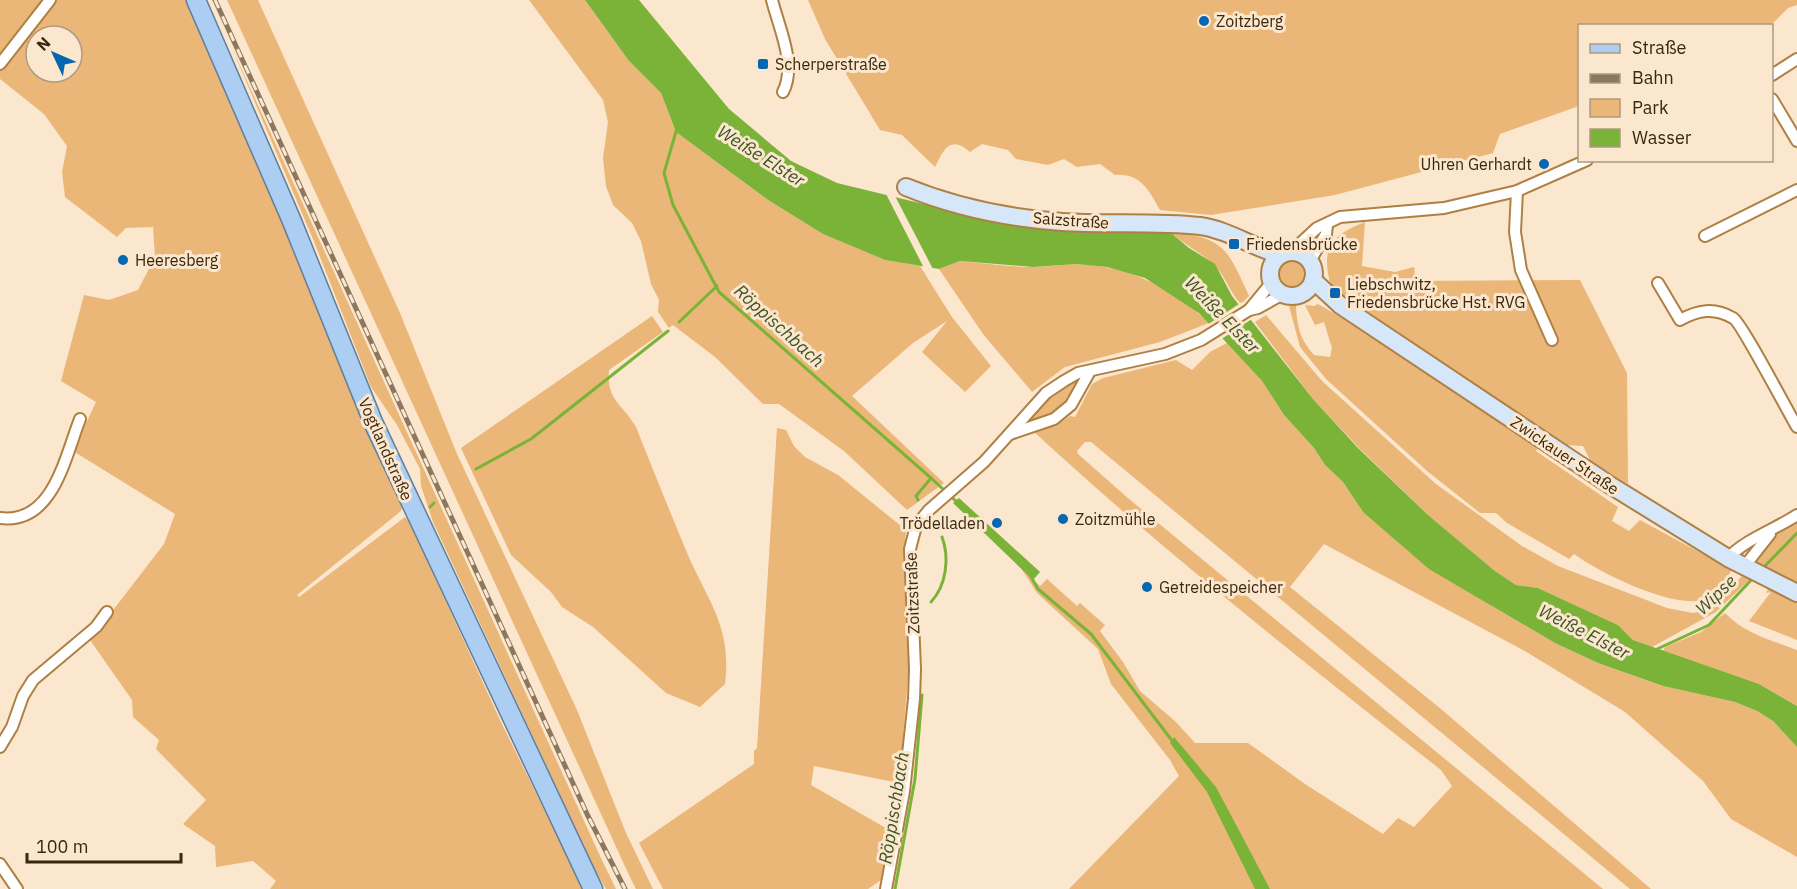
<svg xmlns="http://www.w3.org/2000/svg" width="1797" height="889" font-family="'IBM Plex Sans',sans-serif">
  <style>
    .green { fill: #eab779; fill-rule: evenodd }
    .water { fill: #7ab338 }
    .pier { fill: #fbe6ce }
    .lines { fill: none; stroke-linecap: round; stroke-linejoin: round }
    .stream { stroke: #7ab338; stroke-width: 3 }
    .street-casing { stroke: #af8044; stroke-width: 14 }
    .secondary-casing { stroke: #af8044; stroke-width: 20 }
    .primary-casing { stroke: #607f9d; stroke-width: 21 }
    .street { stroke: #fff; stroke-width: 10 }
    .secondary { stroke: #d6e7f9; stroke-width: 16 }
    .primary { stroke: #accef2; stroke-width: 18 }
    .rail-casing { stroke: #8c785f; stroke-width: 5 }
    .rail { stroke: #fbe6ce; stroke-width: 3; stroke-dasharray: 9; stroke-linecap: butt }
    .poi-dot { fill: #0566b2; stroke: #fbe6ce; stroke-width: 2 }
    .labels { text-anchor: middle; stroke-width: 6; stroke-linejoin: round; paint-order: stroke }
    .poi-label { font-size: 16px; fill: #3a270d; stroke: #fbe6ce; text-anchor: start }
    .street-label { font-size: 16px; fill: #3a270d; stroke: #fbe6ce }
    .water-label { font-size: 18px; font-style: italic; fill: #3c5425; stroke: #fbe6ce }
  </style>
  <rect width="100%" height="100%" fill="#fbe6ce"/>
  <g class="green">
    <path d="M0 0H190L403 504 401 511 297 595 299 597 405 517 410 523 500 720 583 889H270L276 881 253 861 216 867 215 846 183 824 206 800 156 749 159 740 133 717 132 700 90 640 164 544 175 514 73 451 96 402 61 381 84 295 109 300 138 290 155 257 153 227 126 228 117 237 65 197 62 172 67 146 44 114 0 79ZM36 36H72V72H36Z"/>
    <polygon points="227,0 258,0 400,313 457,454 577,710 626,833 653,889 636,889 629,875"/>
    <polygon points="529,0 585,0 629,61 661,93 676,132 768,200 823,234 885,260 920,266 952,317 991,366 965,392 922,352 947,321 913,343 852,396 944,483 907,510 844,451 779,404 763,404 715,357 673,325 669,328 658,312 659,300 651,284 641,241 632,223 613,205 606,186 603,158 608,122 603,100"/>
    <path d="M808 0H1797V5L1788 8 1771 25 1580 26 1579 106 1500 134 1493 153 1335 195 1211 215 1160 210C1149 190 1140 173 1115 175L1100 164 1077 167 1064 159 1048 165 1016 159 1008 150 982 144 970 152C950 135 944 149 935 167L902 135 880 130 825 39Z"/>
    <polygon points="231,46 601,858 616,889 606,889 593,866 433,522 421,486 420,469 397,425 371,387 313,239"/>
    <path d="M1365 222 1362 266 1395 272 1414 267 1416 281 1580 280 1627 373 1628 484 1591 462 1583 446 1565 445 1331 287C1321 249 1329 236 1365 222Z"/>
    <path d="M1170 232C1225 237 1228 250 1249 296L1241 304C1229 292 1225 274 1213 264 1200 252 1184 244 1170 232Z"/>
    <circle cx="1292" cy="273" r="14"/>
    <path d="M960 261C984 263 1009 267 1033 267 1048 267 1064 264 1079 264 1127 266 1175 288 1209 323L1160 342 1065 367 1032 392 983 334 939 269Z"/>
    <path d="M1318 304 1374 336 1539 445 1536 451 1618 507 1612 521 1629 531 1640 520 1732 570C1725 579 1719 593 1708 598 1679 613 1598 572 1574 554L1569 559 1507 523 1496 513H1480L1427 471 1326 379 1300 347 1289 306 1296 305C1297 327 1300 339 1314 355L1330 357 1332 348 1324 322 1315 325 1305 305 1314 306Z"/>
    <polygon points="1266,315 1322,381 1436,484 1522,546 1558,566 1667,608 1693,613 1708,610 1743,575 1750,579 1716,612 1652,647 1633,640 1618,625 1538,588 1516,585 1495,571 1428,515 1359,448 1313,399 1255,322"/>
    <path d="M652 316 663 332 609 370C606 401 623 404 636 427 653 470 670 512 688 555 709 603 732 628 725 684L700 707 666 693 593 627 562 607 551 592 511 555 461 448Z"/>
    <path d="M1227 343 1262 381 1284 415 1314 448 1325 465 1343 482 1363 512 1492 606 1555 643 1598 663 1663 686 1735 702 1757 711 1773 721 1797 747V857L1731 819 1703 781 1625 712 1523 650 1324 544 1290 587 1441 709 1651 889H1630L1091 442H1085L1077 451 1078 454 1129 499 1603 889H1069L1179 776 1170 760 1111 684 1098 649 1037 593 1021 568 1040 586 1047 579 1077 606 1080 603 1105 625 1100 631 1123 662 1140 691 1176 722 1195 743H1248L1305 784 1383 834 1398 818 1414 827 1452 786 1441 770C1301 660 1163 551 1033 431L1063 421 1070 416 1075 417 1092 384 1103 378 1176 360 1192 370 1210 352Z"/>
    <polygon points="1078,377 1080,378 1063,406 1054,414 1023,424 1041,402"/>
    <polygon points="777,428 786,430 794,446 805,457 838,475 906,530 904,554 909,667 899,783 814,766 811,785 891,831 881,880 868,889 663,889 639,843 754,764 754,751 757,748"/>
    <polygon points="1797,518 1797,586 1752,560 1772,534"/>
    <polygon points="1775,588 1797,598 1797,640 1749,621 1771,592 1766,593 1768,589"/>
    <path d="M1725 613C1745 634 1771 640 1797 650V706L1759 684 1663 651 1665 647 1701 632Z"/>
  </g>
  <g class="water">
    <polygon points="585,0 639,0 729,109 791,161 837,183 1006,224 1170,232 1189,248 1215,264 1232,296 1313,399 1358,448 1428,515 1495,571 1516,585 1538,588 1618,625 1633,640 1759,684 1797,706 1797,747 1773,721 1757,711 1735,702 1663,686 1598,663 1555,643 1429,569 1363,512 1343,482 1325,465 1314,448 1284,415 1262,381 1199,313 1145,278 1107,267 1077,264 1033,267 960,261 939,269 885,260 823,234 768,200 676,132 661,93 629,61"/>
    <polygon points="959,498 1040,572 1033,580 953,503"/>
    <polygon points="1174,737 1216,787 1270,889 1255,889 1207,792 1170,743"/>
  </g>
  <g class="pier">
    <polygon points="885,192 894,194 934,271 925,270"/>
    <polygon points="1242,302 1255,317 1220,340 1207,325"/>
  </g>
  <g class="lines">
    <g class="stream">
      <polyline points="677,128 664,173 673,205 719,292 931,478 916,496 918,500"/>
      <polyline points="679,322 717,286"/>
      <polyline points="476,469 531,439 668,331"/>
      <polyline points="931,478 958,503"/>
      <polyline points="430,507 434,503"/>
      <polyline points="1763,568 1797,533"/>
      <polyline points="1029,573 1038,589 1091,634 1173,742"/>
      <path d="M931 602C946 586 950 558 942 537"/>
      <polyline points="1655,650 1709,625 1754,577"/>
      <polyline points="895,889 915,779 922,695"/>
    </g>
    <g class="street-casing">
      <g id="street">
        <path d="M772 0C779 28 797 65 783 92"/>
        <polyline points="0,64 50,0"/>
        <polyline points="1772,75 1797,59"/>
        <polyline points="1772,99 1797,141"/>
        <polyline points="1517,191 1515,232 1521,270 1552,340"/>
        <polyline points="1705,236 1797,190"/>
        <polyline points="1290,253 1317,228 1340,217 1444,208 1517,191 1587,160"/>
        <polyline points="1310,261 1326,234 1327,225"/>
        <path d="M1658 283 1680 320C1698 310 1714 307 1733 318 1741 322 1788 412 1797 427"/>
        <polyline points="1249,310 1272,282"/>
        <polyline points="1010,434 1054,419 1071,405 1090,371"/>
        <path d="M0 518C53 525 65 457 80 419"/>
        <path d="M1728 558C1746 539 1774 530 1797 515"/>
        <polyline points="1744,567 1770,534"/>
        <polyline points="0,747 12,727 23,696 33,680 96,627 107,612"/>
        <polyline points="0,864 17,889"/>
        <polyline points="886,889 904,791 914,699 915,669 910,549 916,526 929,510 984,462 1046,393 1064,381 1078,373 1165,354 1201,340 1249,310 1258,308 1283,294"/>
      </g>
    </g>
    <g class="secondary-casing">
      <g id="secondary">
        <path d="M906 187C955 207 1008 218 1062 222 1107 225 1154 221 1200 226 1229 230 1253 248 1281 255"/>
        <circle cx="1292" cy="274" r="22"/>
        <polyline points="1313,280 1340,305 1610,485 1728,558 1797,593"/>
      </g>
    </g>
    <g class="primary-casing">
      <polyline id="primary" points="196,0 291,219 373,422 593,889"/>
    </g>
    <use href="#street" class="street"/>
    <use href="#secondary" class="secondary"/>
    <use href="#primary" class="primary"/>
    <g class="rail-casing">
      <polyline id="rail" points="215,0 587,814 625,889"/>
    </g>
    <use href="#rail" class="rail"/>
  </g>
  <g class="poi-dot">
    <circle cx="1204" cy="21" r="6"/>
    <rect x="757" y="58" width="12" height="12" rx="3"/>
    <circle cx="1544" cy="164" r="6"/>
    <rect x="1228" y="238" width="12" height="12" rx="3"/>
    <circle cx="123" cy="260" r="6"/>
    <rect x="1329" y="287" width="12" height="12" rx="3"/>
    <circle cx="1063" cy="519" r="6"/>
    <circle cx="997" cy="523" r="6"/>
    <circle cx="1147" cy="587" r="6"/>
  </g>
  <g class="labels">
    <g class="poi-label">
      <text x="1216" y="27">Zoitzberg</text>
      <text x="775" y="70">Scherperstraße</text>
      <text x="1532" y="170" text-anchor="end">Uhren Gerhardt</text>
      <text x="1246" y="250">Friedensbrücke</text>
      <text x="135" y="266">Heeresberg</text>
      <text x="1347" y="290">Liebschwitz,<tspan x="1347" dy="18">Friedensbrücke Hst. RVG</tspan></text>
      <text x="1075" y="525">Zoitzmühle</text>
      <text x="985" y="529" text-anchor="end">Trödelladen</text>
      <text x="1159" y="593">Getreidespeicher</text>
    </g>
    <g class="street-label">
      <text transform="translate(1071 220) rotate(4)" y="6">Salzstraße</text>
      <text transform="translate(386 449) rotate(66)" y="6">Vogtlandstraße</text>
      <text transform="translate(1565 455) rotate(34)" y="6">Zwickauer Straße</text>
      <text transform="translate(912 593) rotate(-92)" y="6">Zoitzstraße</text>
    </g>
    <g class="water-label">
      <text transform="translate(761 156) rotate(32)" y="6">Weiße Elster</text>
      <text transform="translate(1222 315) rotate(46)" y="6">Weiße Elster</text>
      <text transform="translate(779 326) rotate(42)" y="6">Röppischbach</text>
      <text transform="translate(1716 595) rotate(-44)" y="6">Wipse</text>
      <text transform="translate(1584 632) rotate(27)" y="6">Weiße Elster</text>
      <text transform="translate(894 808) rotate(-81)" y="6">Röppischbach</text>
    </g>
  </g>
  <rect x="1578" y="24" width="195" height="138" fill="#fbe6ce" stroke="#ae9a81" stroke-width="1.5"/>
  <rect x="1590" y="44" width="30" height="9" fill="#accef2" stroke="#ae9a81" stroke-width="1.5"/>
  <text x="1632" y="54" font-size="18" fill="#3a270d">Straße</text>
  <rect x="1590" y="74" width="30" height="9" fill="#8c785f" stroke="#ae9a81" stroke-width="1.5"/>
  <text x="1632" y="84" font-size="18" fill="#3a270d">Bahn</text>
  <rect x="1590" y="99" width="30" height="18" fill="#eab779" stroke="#ae9a81" stroke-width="1.5"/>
  <text x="1632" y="114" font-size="18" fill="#3a270d">Park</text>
  <rect x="1590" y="129" width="30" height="18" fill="#7ab338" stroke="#ae9a81" stroke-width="1.5"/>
  <text x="1632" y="144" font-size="18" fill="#3a270d">Wasser</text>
  <g transform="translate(54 54) rotate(314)"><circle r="28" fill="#fbe6ce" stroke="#ae9a81" stroke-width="1.5"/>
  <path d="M0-4.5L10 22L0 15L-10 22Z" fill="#0566b2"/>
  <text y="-9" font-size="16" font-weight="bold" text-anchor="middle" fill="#3a270d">N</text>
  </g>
  <path d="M27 853v9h154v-9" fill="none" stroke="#3a270d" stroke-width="3"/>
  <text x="36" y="853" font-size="18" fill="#3a270d" stroke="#fbe6ce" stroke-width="4.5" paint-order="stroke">100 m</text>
</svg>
